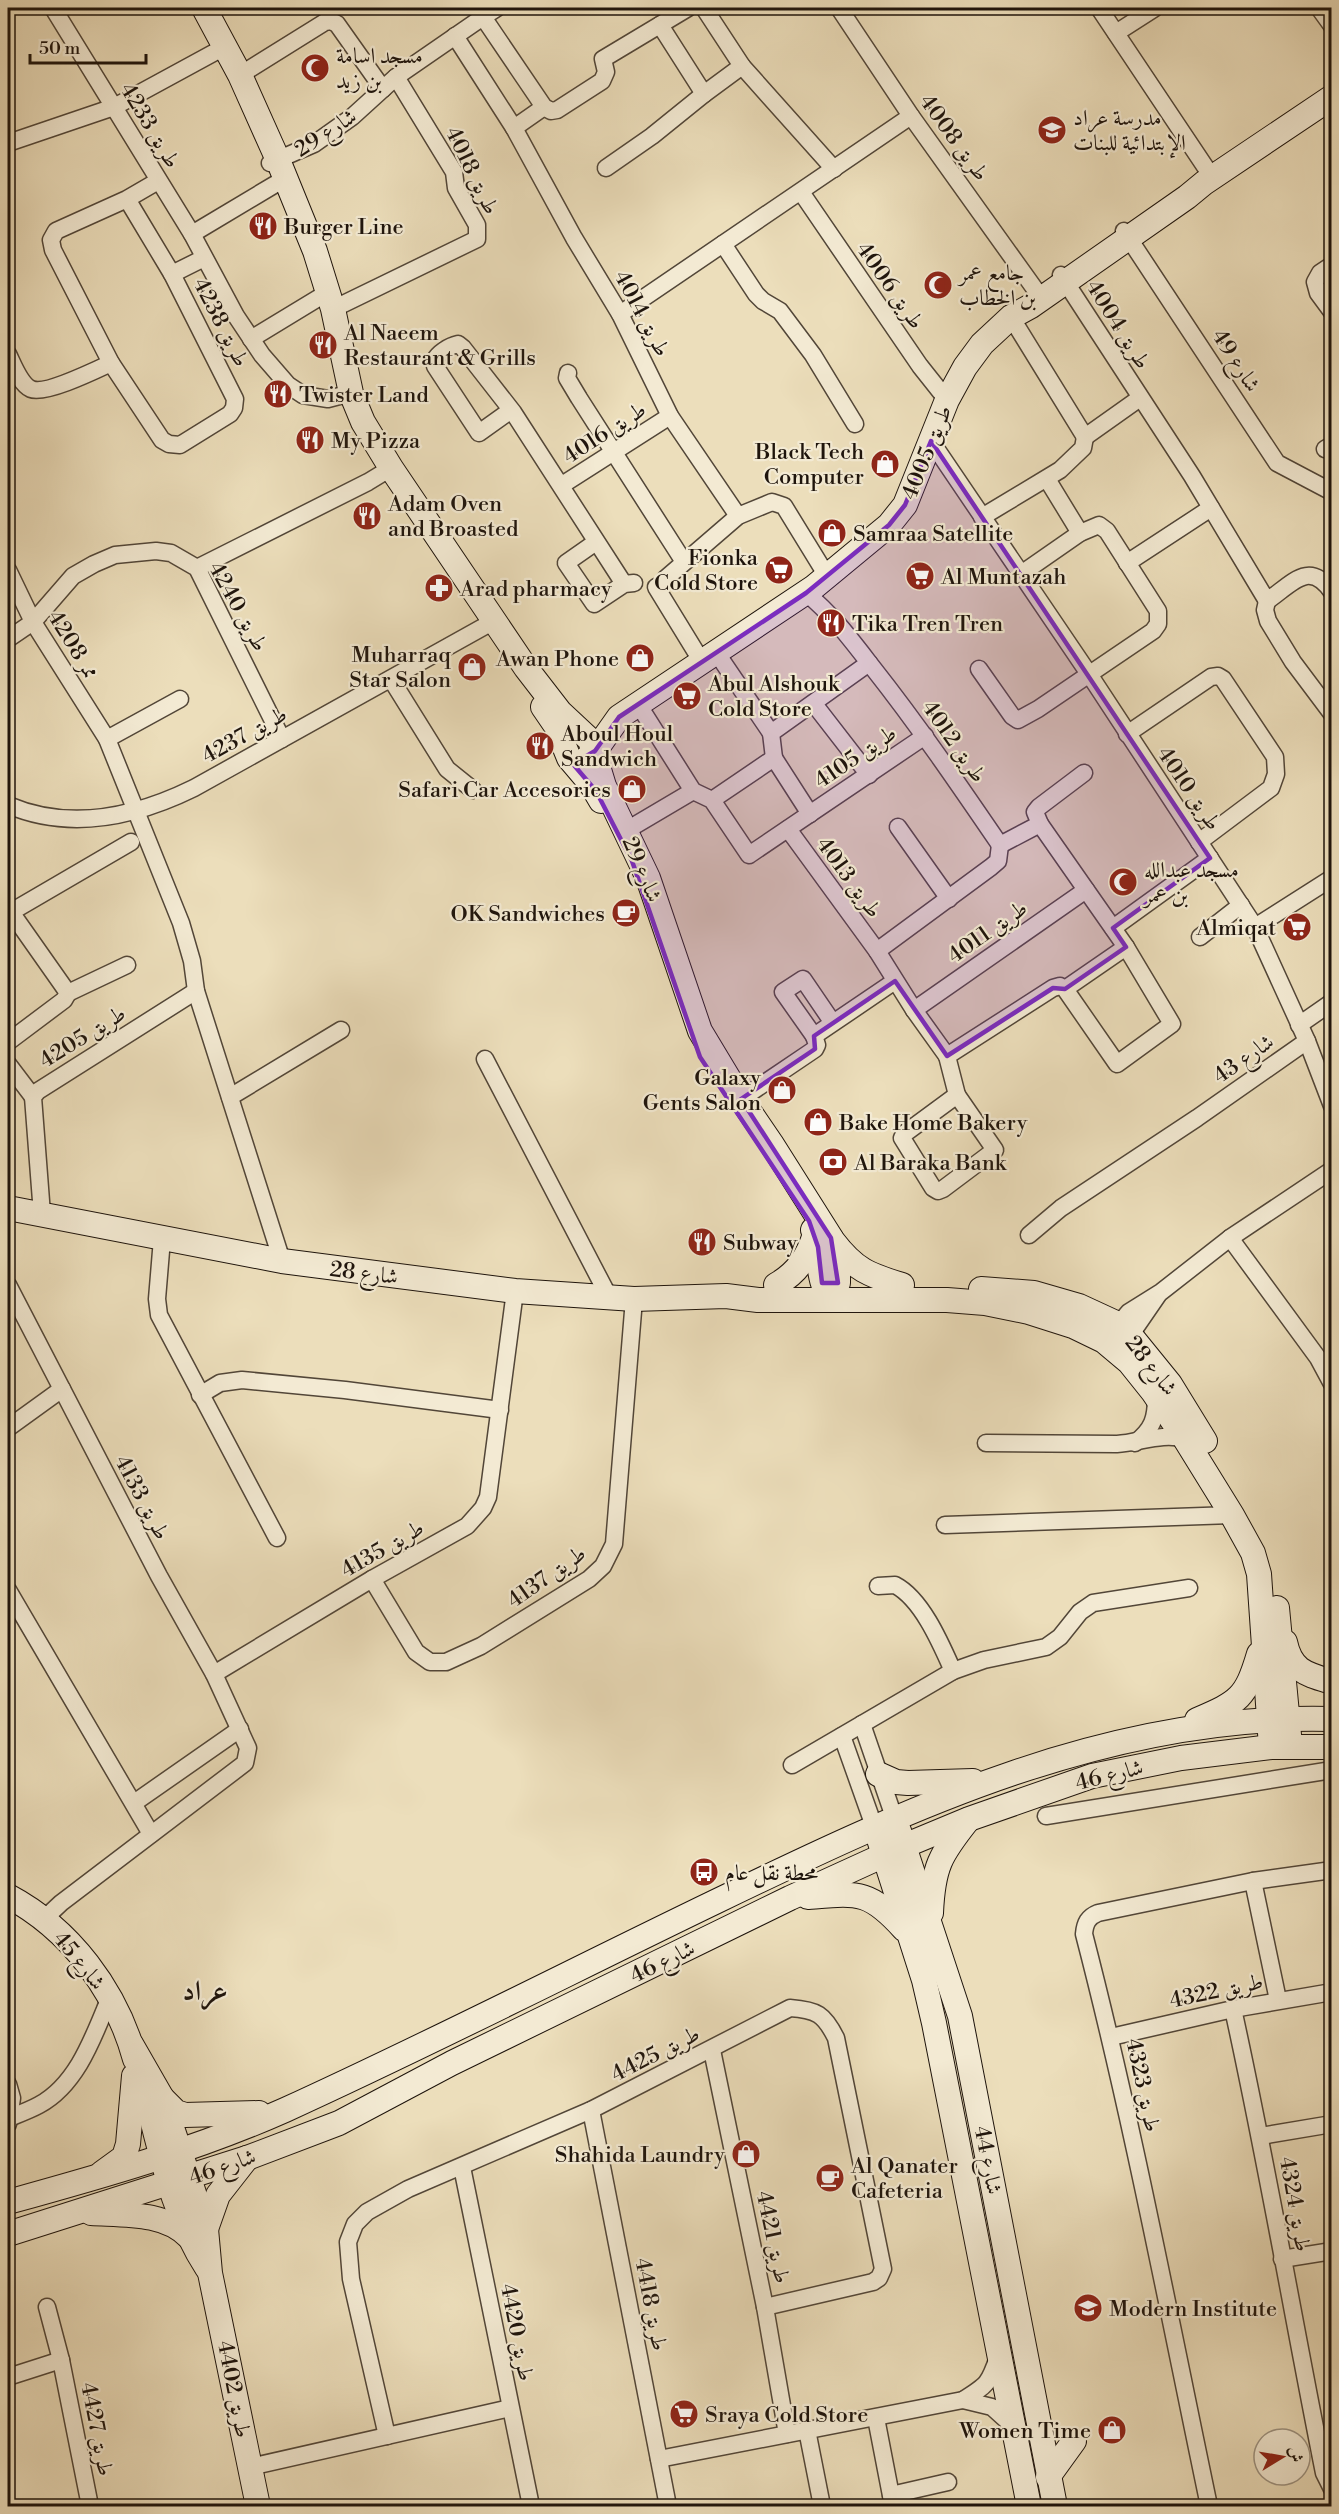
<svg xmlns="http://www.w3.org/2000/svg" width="1339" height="2514" font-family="'Libre Bodoni',Amiri,serif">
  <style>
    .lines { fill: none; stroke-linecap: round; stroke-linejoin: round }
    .street-casing { stroke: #524638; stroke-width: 19 }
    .secondary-casing { stroke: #1e140c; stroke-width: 26 }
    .street { stroke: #f3ead3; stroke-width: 16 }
    .secondary { stroke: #f3ead3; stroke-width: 24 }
    .marked { fill: #7b2cbf; fill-opacity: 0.2; stroke: #7b2cbf; stroke-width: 4.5; stroke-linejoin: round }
    .labels { text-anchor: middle; stroke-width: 4.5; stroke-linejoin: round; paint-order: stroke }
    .poi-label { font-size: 22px; fill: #1e140c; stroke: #f3ead3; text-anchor: start }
    .street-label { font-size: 22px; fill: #1e140c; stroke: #f3ead3 }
    .district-label { font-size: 28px; font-weight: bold; fill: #1e140c; stroke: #f3ead3 }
  </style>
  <rect width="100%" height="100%" fill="#ecdebb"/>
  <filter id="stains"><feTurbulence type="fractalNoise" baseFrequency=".00333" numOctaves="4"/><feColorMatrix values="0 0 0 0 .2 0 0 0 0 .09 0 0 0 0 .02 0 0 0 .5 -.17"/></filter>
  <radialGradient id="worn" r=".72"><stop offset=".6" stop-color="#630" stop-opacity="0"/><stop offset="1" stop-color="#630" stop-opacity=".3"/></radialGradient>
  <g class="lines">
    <g class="street-casing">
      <g id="street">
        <polyline points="53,8 192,234 236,316 262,355 288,385 303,395 328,399 351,393"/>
        <polyline points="839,8 911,116 1042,299"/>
        <polyline points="1099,8 1212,177"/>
        <polyline points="1319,8 1332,26"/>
        <polyline points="483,17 497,8"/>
        <polyline points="660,25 704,94 742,66 704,8"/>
        <polyline points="1116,33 1155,8"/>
        <polyline points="455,36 514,128 544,107"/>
        <polyline points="742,66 834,169"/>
        <polyline points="240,75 325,22 331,21 337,24 383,89"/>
        <polyline points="514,128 574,238 620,314 670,416 738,516"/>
        <polyline points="8,143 114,107 217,51"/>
        <polyline points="270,163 314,144 352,117 396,77 483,17 544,107 551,111 557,110 602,81 606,72 603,59 688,8"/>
        <polyline points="606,168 652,136 704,94"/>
        <polyline points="801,192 920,366 947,400"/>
        <polyline points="127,199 172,274 235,399 234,408 230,414 180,445 169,444 162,440 111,363 53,250 51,240 56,231 127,199 158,181"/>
        <polyline points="1124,231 1277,463 1332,492"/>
        <polyline points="192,234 279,182"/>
        <polyline points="723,244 756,294 763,301 780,311 813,355 855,424"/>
        <polyline points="1332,265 1320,273 1315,282 1318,293 1332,312"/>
        <polyline points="172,274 204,258"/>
        <path d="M1061 275 1192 476 1267 601C1292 584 1309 559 1332 592"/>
        <polyline points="333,309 477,239 477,225 456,188 454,172 396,77"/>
        <polyline points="620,314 911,116"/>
        <polyline points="1011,317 1085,437 1140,398"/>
        <polyline points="251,339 320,297"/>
        <path d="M8 354C13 364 20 384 31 389 45 395 96 370 111 363"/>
        <polyline points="568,373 567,378 579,398 684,562"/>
        <path d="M513 412 507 413 479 433 435 366 434 361C438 353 449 346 458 344L463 348 513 412 624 584"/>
        <polyline points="931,441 1089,674 1255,927 1307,1041 1332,1106"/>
        <polyline points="1325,449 1332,445"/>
        <polyline points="1047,479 1080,533"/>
        <polyline points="562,485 670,416"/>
        <polyline points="982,517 1060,470 1083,448 1085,437"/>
        <polyline points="596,542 566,563 594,604 624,584 634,583"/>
        <polyline points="1127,563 1211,508"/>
        <polyline points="197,568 368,482 391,468"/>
        <polyline points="8,570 33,622 107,739 181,923 192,961 196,991 282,1261"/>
        <polyline points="665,579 738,516 772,502 784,506 827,576"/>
        <polyline points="656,587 702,662"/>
        <path d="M806 593C833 615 852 641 873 668 918 725 959 785 1000 845"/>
        <polyline points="1267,601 1265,610 1268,621 1293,662 1332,714"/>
        <polyline points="8,639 33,622 73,576 94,564 115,555 156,551 171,553 197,568 282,739"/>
        <polyline points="716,652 771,733"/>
        <polyline points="979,669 1012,716 1018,720 1038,709 1153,631 1158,624 1158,611 1107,531 1099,525 1080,533 1021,574"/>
        <polyline points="391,679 447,769 473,790"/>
        <polyline points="638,704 693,791 712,800 749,855 925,736"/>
        <polyline points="814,704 869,775"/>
        <polyline points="1127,734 1211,677 1218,676 1223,679 1275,757 1276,774 1271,788 1199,842"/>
        <polyline points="107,739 180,699"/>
        <polyline points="774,758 771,733 869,663"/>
        <polyline points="712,800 774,758 810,814"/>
        <path d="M8 805C69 831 135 817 194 788L485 626"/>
        <polyline points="1040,824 1126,947"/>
        <polyline points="898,827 949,899"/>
        <polyline points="788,829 877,951 914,1010 947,1056"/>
        <polyline points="627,830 693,791"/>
        <polyline points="1000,845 1040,824 1035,812 1039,807 1084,773"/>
        <polyline points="1255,927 1332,878"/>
        <polyline points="1113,928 1210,858"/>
        <polyline points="1200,937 1241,905"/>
        <polyline points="877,951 991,867 998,861 1000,845"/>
        <polyline points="68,993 127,965"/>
        <polyline points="914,1010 1086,890"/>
        <polyline points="833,1023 803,979 783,992 814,1036 895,981"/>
        <polyline points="1299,1025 1332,1002"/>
        <polyline points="8,1042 64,1000 68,993 11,912 131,842"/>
        <polyline points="485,1059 609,1297"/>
        <polyline points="8,1064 33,1097"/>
        <polyline points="957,1095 947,1056 1053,988 1060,986 1065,989 1126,947 1172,1024 1117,1064 1065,989"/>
        <polygon points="957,1095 995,1150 943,1189 938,1191 933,1188 902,1138 904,1134"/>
        <polyline points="230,1097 341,1030"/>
        <polyline points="741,1099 815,1049 817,1045 814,1036"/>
        <polyline points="42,1214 33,1097 38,1091 196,991"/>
        <polyline points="1029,1235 1061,1208 1197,1118 1307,1041"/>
        <polyline points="1230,1238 1318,1358 1332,1384"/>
        <polyline points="162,1239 157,1299 159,1315 277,1538"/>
        <polyline points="8,1285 159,1576 214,1674 248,1748 245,1763 61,1903 45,1918"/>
        <polyline points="1112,1332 1129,1312 1161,1292 1230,1238 1332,1170"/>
        <polyline points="1125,1343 1158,1295"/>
        <polyline points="200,1395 220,1383 242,1380 345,1390 500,1410"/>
        <polyline points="8,1428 62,1389"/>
        <path d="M986 1443 1117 1444C1139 1443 1163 1432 1185 1439"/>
        <path d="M1135 1443C1153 1429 1156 1418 1156 1397"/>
        <polyline points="945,1525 1232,1515"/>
        <polyline points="372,1579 416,1652 430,1662 446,1662 481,1646 589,1579 603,1566 614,1544 634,1299"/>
        <path d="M878 1586 895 1585C922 1599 941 1644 953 1671"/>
        <polyline points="8,1590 151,1834"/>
        <polyline points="214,1674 372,1579 467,1526 483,1508 488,1497 515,1291"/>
        <polyline points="862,1724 895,1820"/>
        <polyline points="842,1736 875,1829"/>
        <polyline points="792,1765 953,1671 984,1660 1046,1647 1060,1637 1080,1612 1093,1603 1189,1588"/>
        <polyline points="134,1803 240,1729"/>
        <polyline points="1046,1816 1332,1770"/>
        <polyline points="1253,1881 1278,2000"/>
        <path d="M1233 2009C1267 2163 1293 2318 1324 2473L1332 2489"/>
        <polyline points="1111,2037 1233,2009 1332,1992"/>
        <polyline points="712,2050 765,2307 787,2434"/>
        <polyline points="8,2084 12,2098 8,2124"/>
        <polyline points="591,2110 668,2506"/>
        <path d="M9 2118C19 2114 30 2110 39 2105 78 2084 94 2035 110 1997"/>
        <polyline points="1261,2136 1332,2124"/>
        <polyline points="462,2167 531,2506"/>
        <polyline points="1282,2259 1332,2251"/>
        <polyline points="47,2307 61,2360 90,2506"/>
        <polyline points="8,2377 61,2360"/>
        <polyline points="963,2400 992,2407 1013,2426"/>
        <polyline points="876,2418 893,2506"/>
        <polyline points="807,2430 822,2506"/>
        <path d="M387 2436 351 2279 348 2242 355 2224 367 2212 408 2189 591 2110 790 2008C817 2010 824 2014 836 2038L883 2269 879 2278 873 2282 765 2307"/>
        <path d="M659 2459 963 2400C987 2385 989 2384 998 2357"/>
        <polyline points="250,2467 510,2408"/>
        <polyline points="891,2495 948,2482"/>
        <path d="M1209 2506C1169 2315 1133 2123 1084 1934 1085 1923 1088 1917 1098 1913L1253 1881 1332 1870"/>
      </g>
    </g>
    <g class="secondary-casing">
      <g id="secondary">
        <polyline points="204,8 240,75 278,160 315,251 333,309 351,393 363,422 391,468 526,668 560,712 590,740 604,786 648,878 700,1031 741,1099 771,1143 831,1238 838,1266 838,1283 833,1292 822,1300"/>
        <polyline points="543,707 556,726 569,758 591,784 601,801"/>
        <polyline points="586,759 595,751 619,717 814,587 889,525 905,505 947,400 965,367 982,344 1011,317 1031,306 1187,197 1204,183 1332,97"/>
        <polyline points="8,1208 282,1261 515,1291 634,1299 726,1296 758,1300 947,1300 985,1303 1029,1312 1073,1326 1104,1341 1129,1362 1153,1392 1185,1439 1232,1515 1253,1553 1259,1574 1271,1747"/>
        <path d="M813 1230C822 1251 814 1293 838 1299"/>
        <path d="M833 1241C855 1270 869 1275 902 1285"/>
        <path d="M776 1285C797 1273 808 1257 815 1234"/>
        <polyline points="981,1289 1034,1293 1079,1306 1118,1324 1131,1336 1170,1384 1205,1441"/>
        <polyline points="1277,1608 1289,1735"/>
        <path d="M1285 1642C1291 1671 1306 1674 1332 1682"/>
        <path d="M1197 1720C1239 1702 1246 1698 1259 1654"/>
        <polyline points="878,1774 896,1782 908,1783 973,1781"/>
        <polyline points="899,1831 960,2016 1055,2506"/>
        <polyline points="879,1839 924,1980 934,2023 1029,2506"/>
        <path d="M8 1896C70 1929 116 1990 135 2059"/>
        <path d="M808 1897C858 1893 869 1890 904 1929"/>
        <path d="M931 1913C933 1867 940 1855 968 1820"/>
        <polyline points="131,2044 162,2098 206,2229 210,2273 258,2506"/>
        <path d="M145 2092C161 2152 173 2216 207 2268"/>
        <polyline points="162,2098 176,2112 185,2115 259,2113"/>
        <polyline points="102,2173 124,2157 128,2144 134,2076"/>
        <path d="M8 2202C102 2176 195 2150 285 2110 430 2044 572 1971 715 1902 909 1808 1111 1713 1332 1719"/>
        <path d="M91 2213C124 2215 165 2212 189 2237"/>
        <polyline points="206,2229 218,2195 247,2158"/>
        <polyline points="8,2234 247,2158 339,2123 452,2063 790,1898 904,1846 969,1819 1092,1776 1181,1758 1271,1747 1332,1747"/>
        <polyline points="1048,2477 1074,2441"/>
      </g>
    </g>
    <use href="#street" class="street"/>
    <use href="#secondary" class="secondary"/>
  </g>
  <path class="marked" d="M931 441 1210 858 1113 928 1126 947 1065 989 1053 988 947 1056 895 981 814 1036 815 1049 741 1099 831 1238 838 1283H822L818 1247 809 1221 700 1057 632 861 596 791 573 764 595 751 619 717 806 593 889 525 905 505Z"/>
  <defs>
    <g id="mosque-disc" transform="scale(1.5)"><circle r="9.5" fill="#8f2418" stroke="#f3ead3"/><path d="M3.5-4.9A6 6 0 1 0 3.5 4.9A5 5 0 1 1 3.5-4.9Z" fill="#fff"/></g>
    <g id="school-disc" transform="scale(1.5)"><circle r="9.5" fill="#8f2418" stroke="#f3ead3"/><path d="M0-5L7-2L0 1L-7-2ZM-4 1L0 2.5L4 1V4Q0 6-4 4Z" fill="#fff"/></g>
    <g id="restaurant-disc" transform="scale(1.5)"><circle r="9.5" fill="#8f2418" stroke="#f3ead3"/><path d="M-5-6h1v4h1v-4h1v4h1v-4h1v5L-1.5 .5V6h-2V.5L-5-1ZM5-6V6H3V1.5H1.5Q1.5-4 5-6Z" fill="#fff"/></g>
    <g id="shop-disc" transform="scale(1.5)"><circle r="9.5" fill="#8f2418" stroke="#f3ead3"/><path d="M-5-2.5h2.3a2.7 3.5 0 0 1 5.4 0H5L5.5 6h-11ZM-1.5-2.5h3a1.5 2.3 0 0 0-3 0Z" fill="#fff"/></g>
    <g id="supermarket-disc" transform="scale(1.5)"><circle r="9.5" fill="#8f2418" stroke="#f3ead3"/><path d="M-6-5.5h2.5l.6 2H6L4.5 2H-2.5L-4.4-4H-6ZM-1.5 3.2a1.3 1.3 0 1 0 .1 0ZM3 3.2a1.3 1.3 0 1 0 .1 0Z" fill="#fff"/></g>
    <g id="pharmacy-disc" transform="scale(1.5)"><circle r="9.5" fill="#8f2418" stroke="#f3ead3"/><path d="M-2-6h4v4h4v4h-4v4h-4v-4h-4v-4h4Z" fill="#fff"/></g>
    <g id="cafe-disc" transform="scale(1.5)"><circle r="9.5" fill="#8f2418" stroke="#f3ead3"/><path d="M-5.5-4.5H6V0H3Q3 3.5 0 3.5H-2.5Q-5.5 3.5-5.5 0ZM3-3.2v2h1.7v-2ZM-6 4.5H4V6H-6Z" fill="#fff"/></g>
    <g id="bank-disc" transform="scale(1.5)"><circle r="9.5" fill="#8f2418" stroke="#f3ead3"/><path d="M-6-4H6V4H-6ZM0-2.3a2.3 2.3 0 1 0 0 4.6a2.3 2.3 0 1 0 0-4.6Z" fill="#fff"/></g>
    <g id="bus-disc" transform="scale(1.5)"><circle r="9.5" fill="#8f2418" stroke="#f3ead3"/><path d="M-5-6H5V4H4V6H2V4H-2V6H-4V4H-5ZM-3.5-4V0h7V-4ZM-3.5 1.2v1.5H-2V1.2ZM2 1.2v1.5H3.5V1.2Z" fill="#fff"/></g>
    <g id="university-disc" transform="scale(1.5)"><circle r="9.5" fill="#8f2418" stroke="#f3ead3"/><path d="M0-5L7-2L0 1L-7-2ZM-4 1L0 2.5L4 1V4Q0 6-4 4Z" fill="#fff"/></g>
  </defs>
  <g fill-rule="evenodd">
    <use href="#mosque-disc" x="315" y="68"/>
    <use href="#school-disc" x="1052" y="130"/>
    <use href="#restaurant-disc" x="263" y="226"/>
    <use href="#mosque-disc" x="938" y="285"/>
    <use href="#restaurant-disc" x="323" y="345"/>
    <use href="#restaurant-disc" x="278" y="394"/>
    <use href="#restaurant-disc" x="310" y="440"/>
    <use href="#shop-disc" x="885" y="464"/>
    <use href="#restaurant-disc" x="367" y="516"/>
    <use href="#shop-disc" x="832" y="533"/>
    <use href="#supermarket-disc" x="779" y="570"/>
    <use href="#supermarket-disc" x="920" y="576"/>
    <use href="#pharmacy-disc" x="439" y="588"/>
    <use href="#restaurant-disc" x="831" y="623"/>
    <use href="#shop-disc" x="640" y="658"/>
    <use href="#shop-disc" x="472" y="667"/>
    <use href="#supermarket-disc" x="687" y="696"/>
    <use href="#restaurant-disc" x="540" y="746"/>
    <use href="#shop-disc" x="632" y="789"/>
    <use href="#mosque-disc" x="1123" y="882"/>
    <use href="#cafe-disc" x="626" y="913"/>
    <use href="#supermarket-disc" x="1297" y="927"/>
    <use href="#shop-disc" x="782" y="1090"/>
    <use href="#shop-disc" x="818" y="1122"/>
    <use href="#bank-disc" x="833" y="1162"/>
    <use href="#restaurant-disc" x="702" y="1242"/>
    <use href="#bus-disc" x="704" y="1872"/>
    <use href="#shop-disc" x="746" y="2154"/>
    <use href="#cafe-disc" x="830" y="2178"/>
    <use href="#university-disc" x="1088" y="2308"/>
    <use href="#supermarket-disc" x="684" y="2414"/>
    <use href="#shop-disc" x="1112" y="2430"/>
  </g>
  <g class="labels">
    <g class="poi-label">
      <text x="336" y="63">مسجد اسامة<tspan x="336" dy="25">بن زيد</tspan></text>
      <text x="1073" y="125">مدرسة عراد<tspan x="1073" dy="25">الإبتدائية للبنات</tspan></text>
      <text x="284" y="234">Burger Line</text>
      <text x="959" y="280">جامع عمر<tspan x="959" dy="25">بن الخطاب</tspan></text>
      <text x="344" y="340">Al Naeem<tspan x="344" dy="25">Restaurant &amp; Grills</tspan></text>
      <text x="299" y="402">Twister Land</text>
      <text x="331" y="448">My Pizza</text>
      <text x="864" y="459" text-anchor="end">Black Tech<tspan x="864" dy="25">Computer</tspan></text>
      <text x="388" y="511">Adam Oven<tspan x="388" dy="25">and Broasted</tspan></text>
      <text x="853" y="541">Samraa Satellite</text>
      <text x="758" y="565" text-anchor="end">Fionka<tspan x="758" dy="25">Cold Store</tspan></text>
      <text x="941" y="584">Al Muntazah</text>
      <text x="460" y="596">Arad pharmacy</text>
      <text x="852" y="631">Tika Tren Tren</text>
      <text x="451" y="662" text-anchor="end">Muharraq<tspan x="451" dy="25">Star Salon</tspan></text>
      <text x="619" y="666" text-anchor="end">Awan Phone</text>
      <text x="708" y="691">Abul Alshouk<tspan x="708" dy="25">Cold Store</tspan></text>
      <text x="561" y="741">Aboul Houl<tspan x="561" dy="25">Sandwich</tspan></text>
      <text x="611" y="797" text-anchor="end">Safari Car Accesories</text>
      <text x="1144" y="877">مسجد عبدالله<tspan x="1144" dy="25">بن عمر</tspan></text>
      <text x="605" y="921" text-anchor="end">OK Sandwiches</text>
      <text x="1276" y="935" text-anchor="end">Almiqat</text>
      <text x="761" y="1085" text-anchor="end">Galaxy<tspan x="761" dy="25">Gents Salon</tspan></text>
      <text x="839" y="1130">Bake Home Bakery</text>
      <text x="854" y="1170">Al Baraka Bank</text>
      <text x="723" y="1250">Subway</text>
      <text x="725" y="1880">محطة نقل عام</text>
      <text x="725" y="2162" text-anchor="end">Shahida Laundry</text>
      <text x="851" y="2173">Al Qanater<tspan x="851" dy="25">Cafeteria</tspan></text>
      <text x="1109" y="2316">Modern Institute</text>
      <text x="705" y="2422">Sraya Cold Store</text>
      <text x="1091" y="2438" text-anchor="end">Women Time</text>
    </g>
    <g class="street-label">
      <text transform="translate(151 125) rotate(59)" y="8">طريق 4233</text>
      <text transform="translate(325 132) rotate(-33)" y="8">شارع 29</text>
      <text transform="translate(955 137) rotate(54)" y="8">طريق 4008</text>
      <text transform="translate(473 170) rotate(64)" y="8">طريق 4018</text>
      <text transform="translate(891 285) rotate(55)" y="8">طريق 4006</text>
      <text transform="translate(643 313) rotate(62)" y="8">طريق 4014</text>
      <text transform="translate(222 322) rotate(63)" y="8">طريق 4238</text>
      <text transform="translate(1119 324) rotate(58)" y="8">طريق 4004</text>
      <text transform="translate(1237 360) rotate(57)" y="8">شارع 49</text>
      <text transform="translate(604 432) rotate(-33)" y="8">طريق 4016</text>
      <text transform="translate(926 452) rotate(-68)" y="8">طريق 4005</text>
      <text transform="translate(239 606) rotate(61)" y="8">طريق 4240</text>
      <text transform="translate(74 644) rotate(58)" y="8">ممر 4208</text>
      <text transform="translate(244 734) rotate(-29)" y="8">طريق 4237</text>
      <text transform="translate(955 741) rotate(55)" y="8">طريق 4012</text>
      <text transform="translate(855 756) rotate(-34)" y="8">طريق 4105</text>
      <text transform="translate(1190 788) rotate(56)" y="8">طريق 4010</text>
      <text transform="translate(643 869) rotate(67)" y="8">شارع 29</text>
      <text transform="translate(850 877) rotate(54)" y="8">طريق 4013</text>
      <text transform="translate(987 931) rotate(-35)" y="8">طريق 4011</text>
      <text transform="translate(82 1036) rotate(-32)" y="8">طريق 4205</text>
      <text transform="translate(1243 1058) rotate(-35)" y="8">شارع 43</text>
      <text transform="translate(364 1272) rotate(7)" y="8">شارع 28</text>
      <text transform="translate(1152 1365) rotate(52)" y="8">شارع 28</text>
      <text transform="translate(143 1497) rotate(62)" y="8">طريق 4133</text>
      <text transform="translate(382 1548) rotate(-30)" y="8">طريق 4135</text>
      <text transform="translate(546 1576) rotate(-35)" y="8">طريق 4137</text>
      <text transform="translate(1109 1774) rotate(-14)" y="8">شارع 46</text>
      <text transform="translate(80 1960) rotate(51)" y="8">شارع 45</text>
      <text transform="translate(662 1961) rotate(-26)" y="8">شارع 46</text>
      <text transform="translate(1216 1990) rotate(-12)" y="8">طريق 4322</text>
      <text transform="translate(655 2053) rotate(-27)" y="8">طريق 4425</text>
      <text transform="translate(1144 2085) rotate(78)" y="8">طريق 4323</text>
      <text transform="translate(989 2160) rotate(79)" y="8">شارع 44</text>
      <text transform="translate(222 2166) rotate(-19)" y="8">شارع 46</text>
      <text transform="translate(1296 2204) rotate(80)" y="8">طريق 4324</text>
      <text transform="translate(774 2237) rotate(78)" y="8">طريق 4421</text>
      <text transform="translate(652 2304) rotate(79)" y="8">طريق 4418</text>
      <text transform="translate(518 2332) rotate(79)" y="8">طريق 4420</text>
      <text transform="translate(235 2389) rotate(79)" y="8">طريق 4402</text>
      <text transform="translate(98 2429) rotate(79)" y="8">طريق 4427</text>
    </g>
    <g class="district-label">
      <text x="205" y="2000">عراد</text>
    </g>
  </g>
  <rect width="1339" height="2514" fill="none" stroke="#ecdebb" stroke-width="30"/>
  <rect x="9" y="9" width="1321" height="2496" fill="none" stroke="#1e140c" stroke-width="3"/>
  <rect x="15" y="15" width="1309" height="2484" fill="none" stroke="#1e140c" stroke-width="1.5"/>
  <g transform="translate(1282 2457) rotate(79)"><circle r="28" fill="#f3ead3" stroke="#9e9483" stroke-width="1.5"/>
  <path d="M0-4.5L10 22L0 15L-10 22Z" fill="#8f2418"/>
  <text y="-9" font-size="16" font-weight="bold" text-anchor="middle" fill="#1e140c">ش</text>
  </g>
  <path d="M30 54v9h116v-9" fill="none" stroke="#1e140c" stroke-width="3"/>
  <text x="39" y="54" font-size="18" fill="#1e140c" stroke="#f3ead3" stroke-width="4.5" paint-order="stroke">50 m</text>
  <rect width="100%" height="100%" filter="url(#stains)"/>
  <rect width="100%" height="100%" fill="url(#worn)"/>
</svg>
